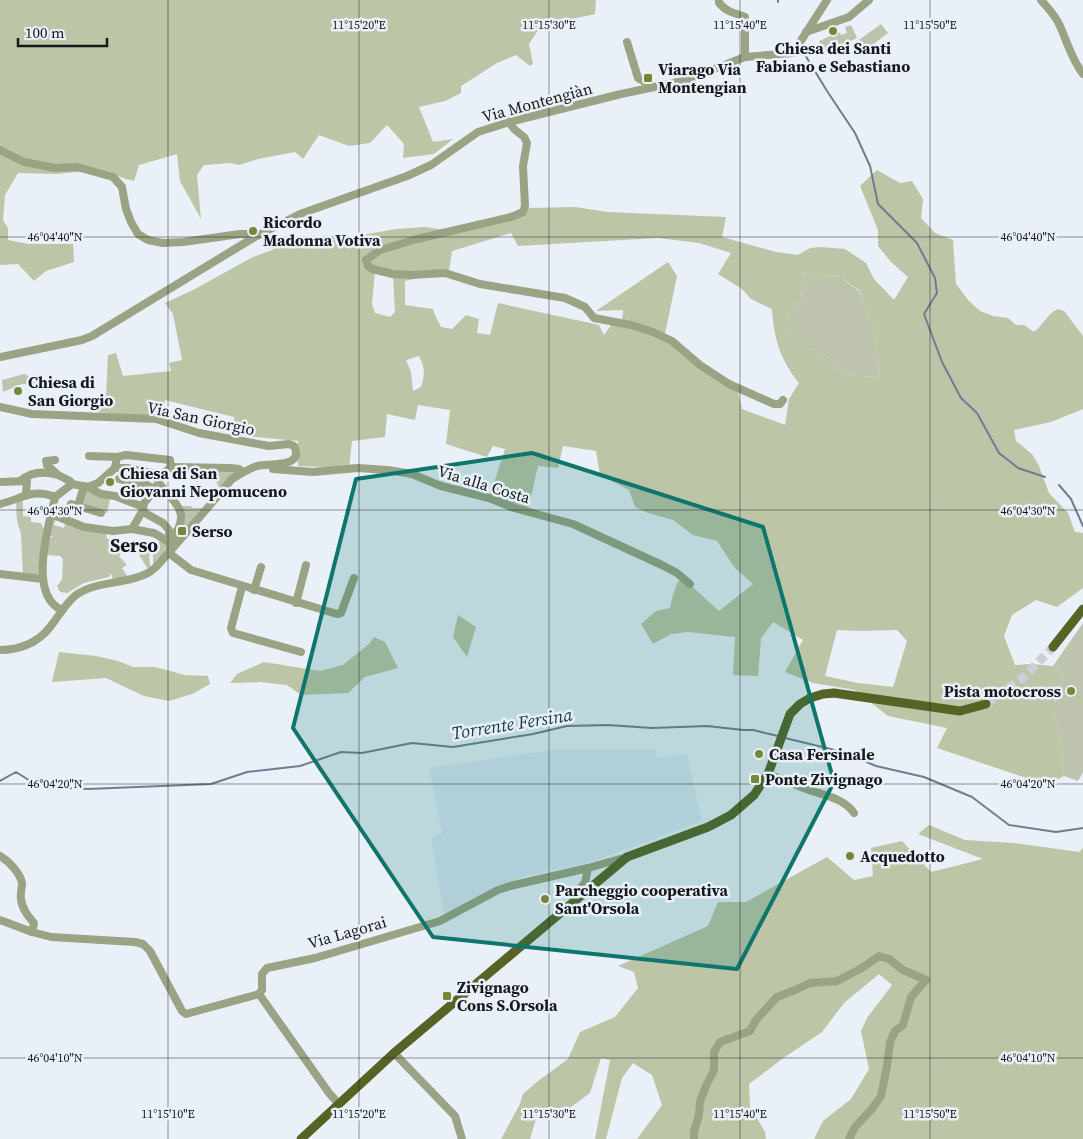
<svg xmlns="http://www.w3.org/2000/svg" width="1083" height="1139" font-family="'Source Serif 4',serif">
  <style>
    .built { fill: #d9e5f3 }
    .green { fill: #bdc3ad }
    .forest { fill: #bcc5a6; fill-rule: evenodd }
    .lines { fill: none; stroke-linecap: round; stroke-linejoin: round }
    .stream { stroke: #6e7e90; stroke-width: 2 }
    .major-tunnel { stroke: #c9d0d7; stroke-width: 9; stroke-dasharray: 9 4.5; stroke-linecap: butt }
    .minor { stroke: #9aa383; stroke-width: 8 }
    .major { stroke: #566325; stroke-width: 9 }
    .marked { fill: #0f766e; fill-opacity: 0.2; stroke: #0f766e; stroke-width: 4; stroke-linejoin: round }
    .ticks { fill: none; stroke: #16181b; stroke-width: 1; stroke-opacity: 0.45 }
    .poi-dot { fill: #768837; stroke: #e9f0f8; stroke-width: 2 }
    .labels { text-anchor: middle; stroke-width: 5; stroke-linejoin: round; paint-order: stroke }
    .poi-label { font-size: 16px; font-weight: bold; fill: #16181b; stroke: #e9f0f8; text-anchor: start }
    .street-label { font-size: 16px; fill: #16181b; stroke: #e9f0f8 }
    .water-label { font-size: 18px; font-style: italic; fill: #15385a; stroke: #e9f0f8 }
    .quarter-label { font-size: 19px; font-weight: bold; fill: #16181b; stroke: #e9f0f8 }
    .ticks-label { font-size: 12px; text-anchor: middle; fill: #16181b; stroke: #e9f0f8; stroke-width: 5; stroke-linejoin: round; paint-order: stroke }
  </style>
  <rect width="100%" height="100%" fill="#e9f0f8"/>
  <polygon class="built" points="559,749 655,749 657,758 687,754 702,821 588,863 521,877 444,914 431,838 442,833 429,768"/>
  <g class="green">
    <polygon points="881,24 888,33 867,49 859,40"/>
    <polygon points="851,25 857,38 824,53 819,41 839,32 841,35 847,33 845,27"/>
    <path d="M804 272 814 279 838 275 860 292 863 306 873 324 880 377 857 376 840 372 828 357 813 350 791 345C786 321 782 318 801 300Z"/>
    <polygon points="24,374 33,378 41,388 35,390 30,384 22,384 3,392 2,380"/>
    <polygon points="196,469 238,470 220,488 217,484 216,480 198,480 198,482 196,482"/>
    <polygon points="84,490 110,499 107,513 80,506"/>
    <polygon points="23,499 23,516 31,517 31,522 41,523 45,532 40,573 37,576 23,575 21,534 17,521 16,503"/>
    <polygon points="179,506 191,506 192,508 203,508 186,527 182,525"/>
    <polygon points="54,519 56,519 54,525 64,528 66,520 106,532 107,539 113,539 116,553 121,553 119,556 127,565 122,568 128,577 113,580 111,573 109,577 84,583 67,593 60,592 57,586 62,580 63,559 60,556 47,555 49,539 53,536 49,536"/>
    <polygon points="159,540 166,544 165,553 153,566 153,551 158,550"/>
    <polygon points="141,549 149,549 150,567 148,569 139,555"/>
    <polygon points="1083,623 1083,772 1078,781 1064,776 1060,734 1053,708 1064,674 1053,666"/>
  </g>
  <g class="forest">
    <polygon points="0,0 596,0 595,14 541,26 529,44 533,64 530,66 516,55 497,63 461,86 461,93 445,101 419,107 433,142 453,139 434,154 403,158 404,144 387,125 370,143 349,146 319,135 303,159 295,152 258,159 239,165 231,163 204,165 197,175 201,219 180,181 177,154 139,165 134,181 96,170 57,174 18,173 5,195 3,220 8,228 8,240 28,244 73,244 74,262 46,271 34,281 18,264 0,265"/>
    <path d="M877 170 900 183 912 181 923 199 921 218 935 233 953 240 956 284 969 301 980 311 993 316 1008 318 1016 325H1024L1034 332C1043 325 1048 313 1058 309L1064 311 1083 336V409L1051 422 1014 430 1016 441 1032 454 1039 466 1049 493 1068 513 1075 532 1083 533V588L1057 607 1036 600 1012 615 1004 636 1015 665 1030 664 1053 666 1064 674 1053 708 1060 734 1064 776 1047 785 937 748 947 728 888 716 855 690 813 683 785 672 803 640 773 622 761 638 758 676 733 675 735 637 688 632 671 634 653 644 641 624 656 611 670 608 673 595 678 581 685 580 719 611 753 584 735 568 717 541 693 535 673 520 648 513 635 507 629 490 600 475 596 451 563 446 558 468 538 466 528 510 490 495 505 449 493 446 487 457 446 444 450 410 418 405 415 420 387 414 385 437 352 441 349 468 298 466V441L235 435 234 417 165 400 161 417 95 412 98 399 106 396 108 355 116 353 123 376 171 371 169 363 182 360 173 314 165 303 193 290 251 258 272 250 283 240 328 236 351 237 396 229 425 227 450 231 527 208 576 207 607 212 726 217 722 237 776 252 798 255 810 248 821 247 845 249 866 263 874 279 894 300 908 277 891 262 878 246V230L860 186ZM511 233 518 246 658 238 699 243 731 253 718 274 742 289 751 299 772 309C774 339 780 359 799 383L789 399 785 425 742 409 737 388 699 369 677 348 661 339 642 331 612 324 604 335 599 325 498 303 490 335 477 333 479 319 466 315 452 329 441 327 435 315 433 309 405 305V281L449 271 452 251ZM375 271 393 276 395 312 390 317 375 313 372 304ZM804 272 814 279 838 275 860 291 863 306 873 324 880 377 857 376 840 372 828 357 813 350 791 344C786 321 782 318 801 300ZM419 356C425 366 425 376 421 387L413 391 411 372 406 360ZM837 630 859 631 897 630 907 641 893 687 858 683 825 676Z"/>
    <polygon points="668,262 677,276 665,334 622,320 623,310 596,311"/>
    <polygon points="458,615 476,627 467,657 453,637"/>
    <polygon points="374,637 385,642 398,668 365,677 348,693 301,695 287,685 260,682 230,683 237,674 264,662 320,671 343,665 369,644"/>
    <polygon points="59,652 96,656 118,661 133,667 155,667 185,675 208,676 210,684 192,694 169,701 144,696 106,678 52,682"/>
    <polygon points="929,825 965,840 1014,843 1079,852 1083,848 1083,1139 814,1139 823,1121 851,1099 869,1069 861,1031 867,1018 892,985 879,974 844,1003 822,1032 782,1059 749,1084 750,1106 765,1132 766,1139 637,1139 662,1105 652,1075 633,1063 622,1078 606,1139 595,1139 610,1060 601,1058 590,1093 559,1116 538,1112 530,1139 501,1139 520,1104 523,1094 538,1081 568,1059 580,1032 615,1017 638,988 634,972 618,966 708,926 718,902 746,902 827,857 854,880 873,876 871,848 902,841 931,872 983,859 918,834"/>
  </g>
  <g class="lines">
    <g class="stream">
      <polyline points="778,0 778,2"/>
      <polyline points="802,50 827,91 855,133 870,166 878,204 917,243 935,278 937,293 924,314 942,362 961,398 977,413 999,453 1018,468 1045,477"/>
      <polyline points="1059,485 1071,499 1083,526"/>
      <polyline points="785,738 843,752 876,766 924,777 972,797 1009,825 1056,832 1083,828"/>
      <polyline points="0,781 16,772 32,782 39,778 46,787 88,789 211,784 247,772 300,766 341,752 362,753 412,743 453,747 533,734 567,726 608,725 652,728 707,726 743,730 753,730 778,736"/>
    </g>
    <polyline class="major-tunnel" points="986,704 1023,678 1053,647"/>
    <g class="minor">
      <path d="M719 0V3C729 14 734 12 745 17V57"/>
      <path d="M1041 0C1048 8 1056 16 1060 26 1067 42 1072 60 1083 74"/>
      <polyline points="806,32 849,17 869,0"/>
      <polyline points="627,42 638,78 652,86"/>
      <polyline points="509,122 514,129 524,137 527,143 523,166 525,206 523,212 511,217 417,239 380,250 366,260 368,266 372,269 393,274 412,275 445,273 480,284 565,298 585,307 594,318 631,325 653,332 672,341 700,365 729,384 774,404 780,404 783,400"/>
      <polyline points="0,150 24,162 55,168 77,167 113,177 122,187 126,209 131,222 138,234 148,240 163,243 183,242 240,234 248,234 253,238"/>
      <polyline points="0,357 82,340 92,336 253,238 300,214 407,176 431,165 478,132 509,122 621,94 683,81 745,57 793,53 827,0"/>
      <path d="M0 407 32 414 156 419 199 433 269 446 289 444 294 446C305 468 270 463 257 466 248 469 240 474 232 479 212 503 192 526 172 549 165 556 158 568 148 573 126 585 98 580 76 595 65 604 59 616 50 627 38 643 19 650 0 650"/>
      <polyline points="89,456 117,457"/>
      <polyline points="46,461 55,460"/>
      <polyline points="47,465 58,475 70,481 72,484"/>
      <polyline points="115,468 117,457 126,455 170,460 171,467"/>
      <polyline points="115,468 127,468 161,475"/>
      <polyline points="273,469 313,472 358,468 388,470 412,474 441,486 489,498 514,508 573,524 664,566 677,573 690,584"/>
      <polyline points="161,475 171,467 231,468 239,469 243,472"/>
      <polyline points="119,479 137,484 139,480 155,490"/>
      <path d="M20 481C31 472 45 471 58 475"/>
      <polyline points="0,482 27,481 26,494"/>
      <polyline points="88,487 98,483 115,468"/>
      <path d="M55 497C49 525 27 595 62 610"/>
      <path d="M0 504C22 499 31 488 55 497L72 484 88 487 101 494 115 496 141 506 145 513 163 523 169 530 170 552"/>
      <polyline points="78,506 101,513"/>
      <polyline points="51,514 84,527 113,531 132,529 143,510 144,503 155,490 161,475"/>
      <polyline points="64,519 71,504 78,506 84,486"/>
      <path d="M132 529 154 533 169 542C193 514 177 506 159 483"/>
      <polyline points="169,553 191,570 337,614 341,613 354,578"/>
      <polyline points="0,574 43,579"/>
      <polyline points="242,587 231,628 233,633 301,652"/>
      <polyline points="254,590 261,567"/>
      <polyline points="296,603 306,565"/>
      <path d="M768 774C782 779 795 785 809 790 826 796 843 798 854 813"/>
      <path d="M0 856C9 861 20 873 22 883 22 888 20 894 21 899 22 909 28 916 34 923L32 932"/>
      <polyline points="573,902 576,893 585,883 588,868"/>
      <polyline points="0,920 32,932 51,937 135,942 143,944 150,951 182,1011 186,1014 259,994"/>
      <polyline points="259,994 262,990 262,974 267,968 315,958 440,921 498,890 510,886 588,868 627,857"/>
      <polyline points="259,994 329,1093 338,1103"/>
      <polyline points="394,1053 455,1116 462,1139"/>
      <polyline points="694,1139 694,1132 699,1115 700,1101 706,1086 714,1070 714,1052 720,1042 750,1031 756,1020 777,997 795,990 810,983 837,981 862,968 879,956 889,959 903,970 926,980 911,997 903,1025 895,1031 890,1042 887,1066 881,1096 871,1110 855,1127 849,1139"/>
    </g>
    <g class="major">
      <polyline points="1053,647 1083,609"/>
      <polyline points="301,1139 394,1053 627,857 708,827 731,815 754,795 768,774 790,714 800,704 810,698 823,694 834,693 960,711 986,704"/>
    </g>
  </g>
  <path class="marked" d="M532 453 763 527 834 782 737 969 433 937 293 728 356 479Z"/>
  <path class="ticks" d="M168 0V1139M359 0V1139M549 0V1139M740 0V1139M930 0V1139M0 237H1083M0 510H1083M0 784H1083M0 1058H1083"/>
  <g class="poi-dot">
    <circle cx="833" cy="31" r="5"/>
    <rect x="643" y="73" width="10" height="10" rx="2.5"/>
    <circle cx="253" cy="231" r="5"/>
    <circle cx="18" cy="391" r="5"/>
    <circle cx="110" cy="482" r="5"/>
    <rect x="177" y="526" width="10" height="10" rx="2.5"/>
    <circle cx="1071" cy="691" r="5"/>
    <circle cx="759" cy="754" r="5"/>
    <rect x="750" y="774" width="10" height="10" rx="2.5"/>
    <circle cx="850" cy="856" r="5"/>
    <circle cx="545" cy="899" r="5"/>
    <rect x="442" y="991" width="10" height="10" rx="2.5"/>
  </g>
  <g class="labels">
    <g class="poi-label">
      <text x="833" y="54" text-anchor="middle">Chiesa dei Santi<tspan x="833" dy="18">Fabiano e Sebastiano</tspan></text>
      <text x="658" y="75">Viarago Via<tspan x="658" dy="18">Montengian</tspan></text>
      <text x="263" y="228">Ricordo<tspan x="263" dy="18">Madonna Votiva</tspan></text>
      <text x="28" y="388">Chiesa di<tspan x="28" dy="18">San Giorgio</tspan></text>
      <text x="120" y="479">Chiesa di San<tspan x="120" dy="18">Giovanni Nepomuceno</tspan></text>
      <text x="192" y="537">Serso</text>
      <text x="1061" y="697" text-anchor="end">Pista motocross</text>
      <text x="769" y="760">Casa Fersinale</text>
      <text x="765" y="785">Ponte Zivignago</text>
      <text x="860" y="862">Acquedotto</text>
      <text x="555" y="896">Parcheggio cooperativa<tspan x="555" dy="18">Sant'Orsola</tspan></text>
      <text x="457" y="993">Zivignago<tspan x="457" dy="18">Cons S.Orsola</tspan></text>
    </g>
    <g class="street-label">
      <text transform="translate(537 102) rotate(-15)" y="6">Via Montengiàn</text>
      <text transform="translate(201 418) rotate(12)" y="6">Via San Giorgio</text>
      <text transform="translate(484 484) rotate(17)" y="6">Via alla Costa</text>
      <text transform="translate(347 932) rotate(-16)" y="6">Via Lagorai</text>
    </g>
    <g class="water-label">
      <text transform="translate(512 724) rotate(-9)" y="6">Torrente Fersina</text>
    </g>
    <g class="quarter-label">
      <text x="134" y="552">Serso</text>
    </g>
  </g>
  <g class="ticks-label">
    <text x="359" y="29">11°15'20"E</text>
    <text x="549" y="29">11°15'30"E</text>
    <text x="740" y="29">11°15'40"E</text>
    <text x="930" y="29">11°15'50"E</text>
    <text x="55" y="241">46°04'40"N</text>
    <text x="1028" y="241">46°04'40"N</text>
    <text x="55" y="515">46°04'30"N</text>
    <text x="1028" y="515">46°04'30"N</text>
    <text x="55" y="788">46°04'20"N</text>
    <text x="1028" y="788">46°04'20"N</text>
    <text x="55" y="1062">46°04'10"N</text>
    <text x="1028" y="1062">46°04'10"N</text>
    <text x="168" y="1118">11°15'10"E</text>
    <text x="359" y="1118">11°15'20"E</text>
    <text x="549" y="1118">11°15'30"E</text>
    <text x="740" y="1118">11°15'40"E</text>
    <text x="930" y="1118">11°15'50"E</text>
  </g>
  <path d="M18 38v8h89v-8" fill="none" stroke="#16181b" stroke-width="2.5"/>
  <text x="25" y="38" font-size="15" fill="#16181b" stroke="#e9f0f8" stroke-width="4" paint-order="stroke">100 m</text>
</svg>
